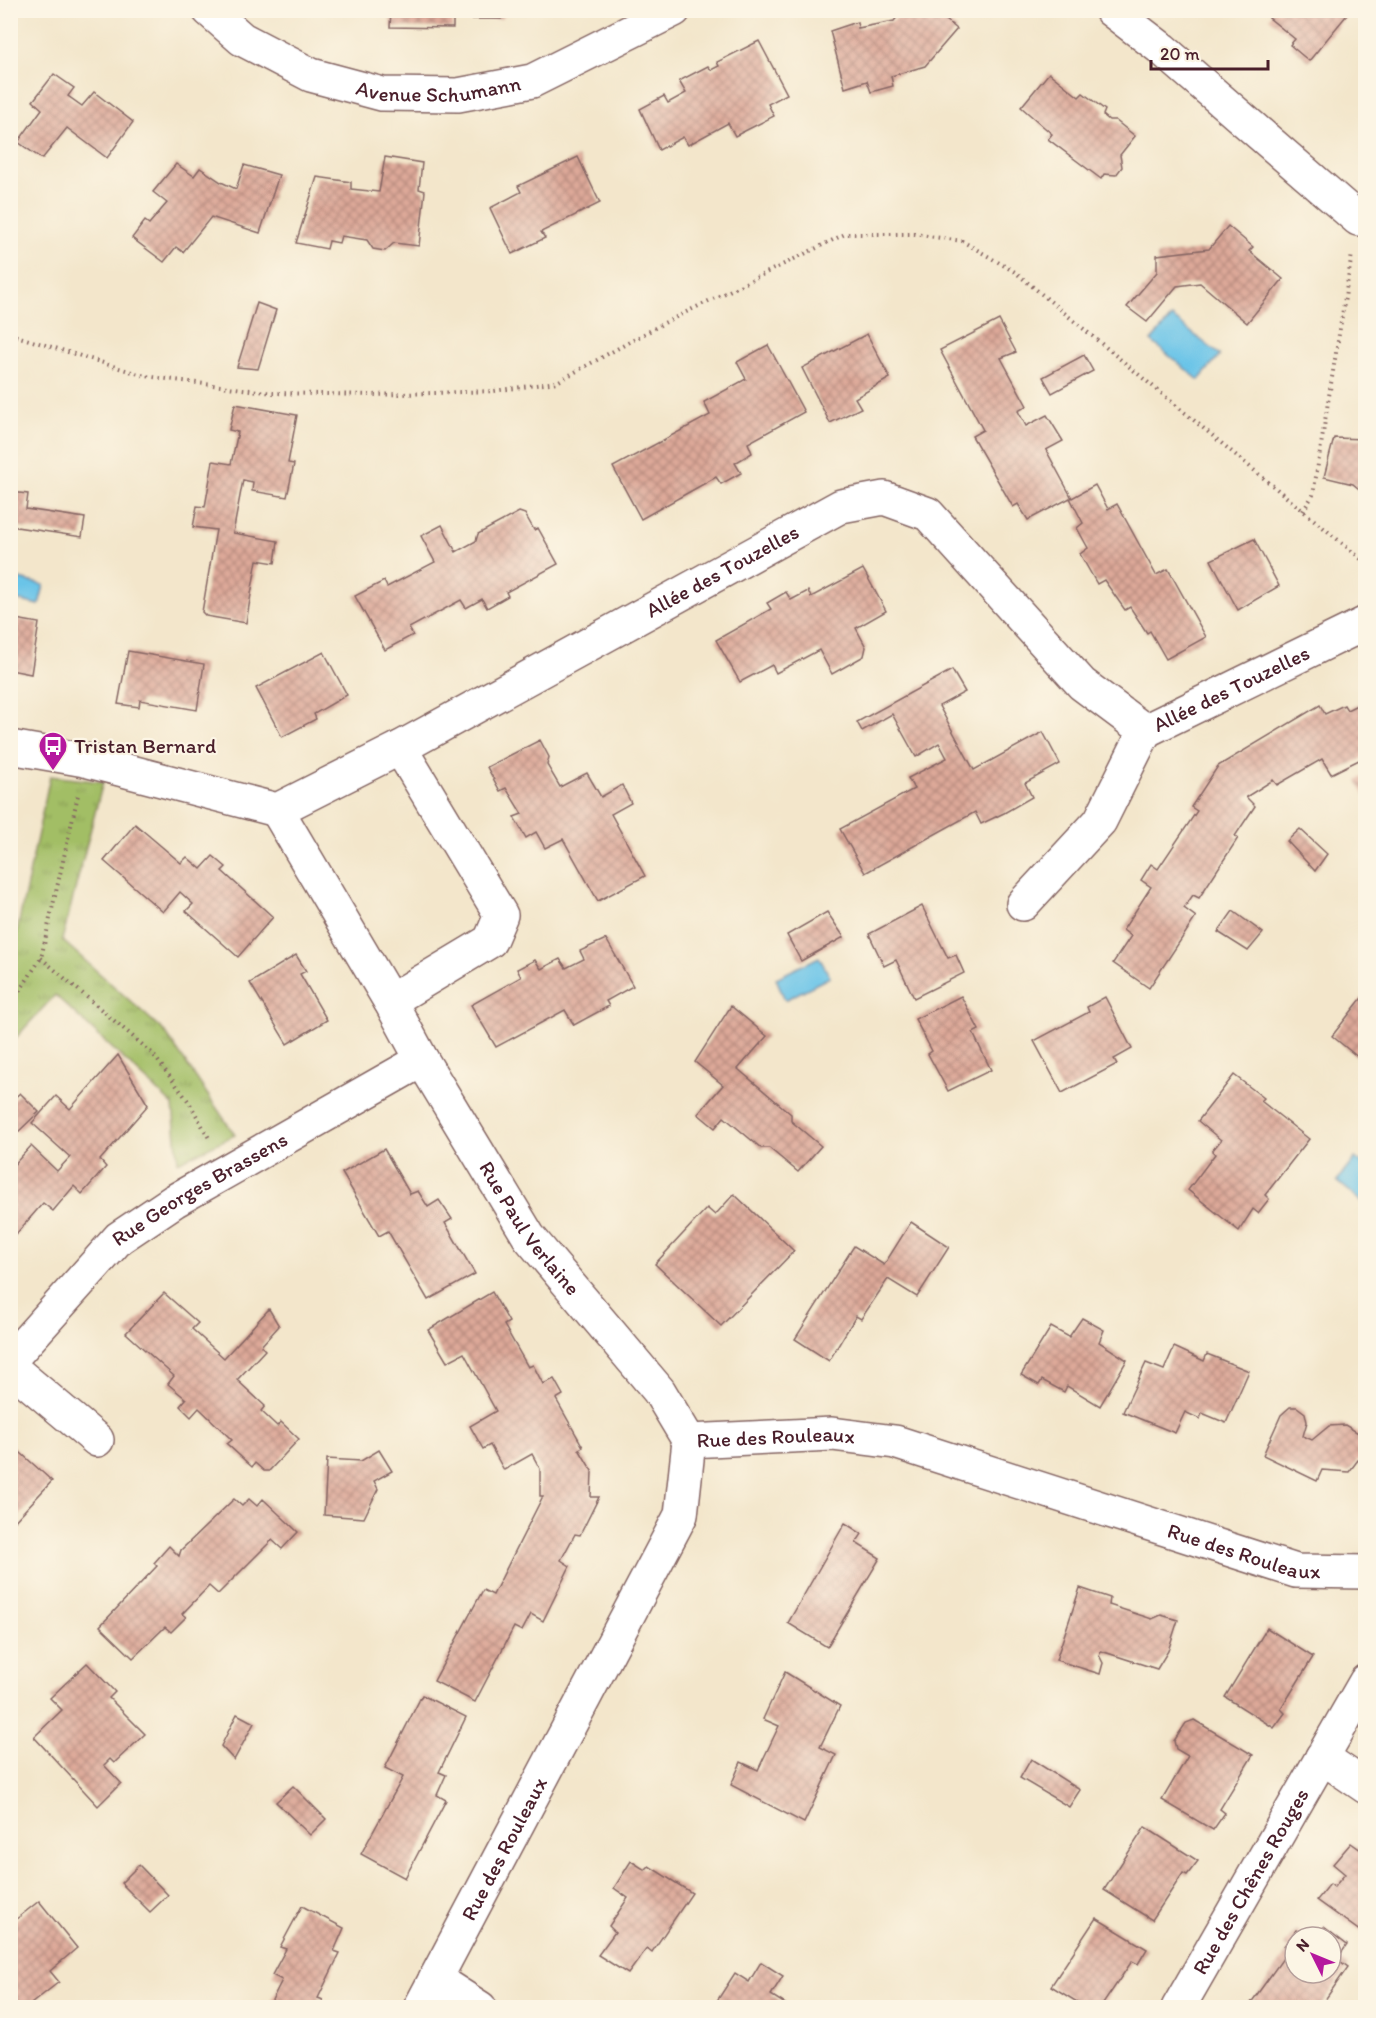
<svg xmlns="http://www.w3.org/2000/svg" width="1376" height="2018" font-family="Itim,sans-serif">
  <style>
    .grass { fill: url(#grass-tufts); stroke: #766e48; stroke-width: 1.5 }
    .water { fill: #6bc4e8; stroke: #5a728a; stroke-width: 1.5 }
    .building { fill: url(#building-cross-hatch) }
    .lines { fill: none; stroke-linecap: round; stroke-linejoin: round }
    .minor-casing { stroke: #856563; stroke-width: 36 }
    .path { stroke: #856563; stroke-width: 4; stroke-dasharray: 1.5 4.5; stroke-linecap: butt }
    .minor { stroke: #fff; stroke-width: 33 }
    .labels { text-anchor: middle; stroke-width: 4.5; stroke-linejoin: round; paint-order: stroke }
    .street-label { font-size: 21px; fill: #4a1f2b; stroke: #fcf5e5 }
    .poi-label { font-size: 21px; fill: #4a1f2b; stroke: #fcf5e5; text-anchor: start }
  </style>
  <defs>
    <pattern id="grass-tufts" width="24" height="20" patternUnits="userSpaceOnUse" patternTransform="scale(1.5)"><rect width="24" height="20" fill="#a2be65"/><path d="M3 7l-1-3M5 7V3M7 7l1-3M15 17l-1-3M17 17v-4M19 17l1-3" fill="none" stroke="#869a53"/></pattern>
    <pattern id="building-cross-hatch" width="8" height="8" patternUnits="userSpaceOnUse" patternTransform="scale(1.5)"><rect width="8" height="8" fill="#dda999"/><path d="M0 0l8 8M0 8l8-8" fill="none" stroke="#b5897d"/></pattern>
  </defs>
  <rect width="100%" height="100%" fill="#fcf5e5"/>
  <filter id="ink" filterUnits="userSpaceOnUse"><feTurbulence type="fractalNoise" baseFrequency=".0167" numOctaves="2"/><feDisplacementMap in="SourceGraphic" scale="12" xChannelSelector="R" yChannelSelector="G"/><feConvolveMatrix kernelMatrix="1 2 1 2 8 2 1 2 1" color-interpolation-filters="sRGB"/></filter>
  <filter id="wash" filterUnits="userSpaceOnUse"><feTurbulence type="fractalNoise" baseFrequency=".008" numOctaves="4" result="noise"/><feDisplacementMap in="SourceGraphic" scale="24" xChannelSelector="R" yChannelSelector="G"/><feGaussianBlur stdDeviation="1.35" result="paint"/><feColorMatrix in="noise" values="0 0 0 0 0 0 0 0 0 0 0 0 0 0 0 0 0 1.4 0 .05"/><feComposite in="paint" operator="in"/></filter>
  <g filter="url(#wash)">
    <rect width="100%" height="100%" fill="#f3e6cb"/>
    <polygon class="grass" points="50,776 103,782 62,940 165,1032 235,1135 178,1162 173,1105 55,995 11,1043 11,959"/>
    <g class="water">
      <polygon points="1172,317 1220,355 1199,380 1151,341"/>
      <polygon points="11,577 44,585 39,605 11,599"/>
      <polygon points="819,957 830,977 785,1000 776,978"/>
      <polygon points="1355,1158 1365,1166 1365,1204 1337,1181"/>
    </g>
    <g id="blocks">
      <g class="building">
        <polygon points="391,10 510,10 501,19 453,19 453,28 390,27"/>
        <polygon points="903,10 934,10 957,29 925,66 891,76 893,86 871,92 867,81 845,88 830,31 857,22 858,28 894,21"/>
        <polygon points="1270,10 1351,10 1309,61 1290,45 1295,39 1269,18 1272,13"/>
        <polygon points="759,41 787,94 768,104 774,116 735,136 728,123 688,145 683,137 659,150 640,109 664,96 668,103 686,93 679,81 708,66 711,70 719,66 717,62"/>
        <polygon points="1049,73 1079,97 1083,93 1105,110 1103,115 1109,120 1115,120 1135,136 1120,155 1122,167 1116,175 1104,174 1101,179 1048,139 1052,134 1021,107"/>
        <polygon points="54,74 74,88 68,96 82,106 94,92 133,122 107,158 67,128 42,159 18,142 42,109 33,101"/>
        <polygon points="385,157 422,163 419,189 425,191 419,246 394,243 385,251 373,249 367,240 341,236 339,243 329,241 327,249 296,243 317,177 351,182 351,189 379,192"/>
        <polygon points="578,157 600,203 541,232 545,238 512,254 490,208 521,192 518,186"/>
        <polygon points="176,164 194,176 200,168 221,182 236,189 244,165 279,175 260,233 211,217 183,252 176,247 164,262 132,238 145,221 149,224 167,203 153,192"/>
        <polygon points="1228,226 1253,247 1249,251 1283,279 1247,323 1200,283 1177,286 1147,322 1127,307 1157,272 1157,255 1209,249"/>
        <polygon points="257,303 276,310 258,369 237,367"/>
        <polygon points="999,320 1016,352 1001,358 1027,406 1018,411 1026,426 1047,415 1063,441 1046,450 1072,498 1095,485 1108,509 1117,504 1156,575 1168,569 1206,637 1166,659 1150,631 1147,633 1130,607 1125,610 1104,580 1097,584 1080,554 1088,548 1077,528 1083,523 1070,498 1028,520 1018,504 1013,507 972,436 983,430 940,350"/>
        <polygon points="867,334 890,378 855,398 861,408 830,423 802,368"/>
        <polygon points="768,345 804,412 748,443 752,453 735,463 741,473 721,484 716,477 641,519 613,467 710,415 704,402 746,379 737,362"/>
        <polygon points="1084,355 1093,371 1052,393 1043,377"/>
        <polygon points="235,404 297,415 288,463 294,464 287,497 252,491 253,482 243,480 233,533 278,541 275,563 257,560 246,623 206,616 202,612 216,530 193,527 197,506 205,507 213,461 231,464 238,432 229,430"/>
        <polygon points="1334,438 1365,439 1365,494 1353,484 1324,477"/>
        <polygon points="10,492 28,494 26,509 85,518 82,537 10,526"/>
        <polygon points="519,512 525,514 534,530 538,528 558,564 506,592 508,596 487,608 482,599 466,608 461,600 409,628 413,635 385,650 355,596 384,581 387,587 435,562 421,536 442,525 456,552 476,541 478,534"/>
        <polygon points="1254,539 1279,586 1238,610 1211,560"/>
        <polygon points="863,569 886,611 856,628 866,647 864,656 832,674 819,650 776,673 772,665 740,682 716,640 771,609 767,603 786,592 791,600 808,591 811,597"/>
        <polygon points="10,618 39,623 31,674 10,670"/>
        <polygon points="128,651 204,664 197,710 140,700 139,707 118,704"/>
        <polygon points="324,652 347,695 314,714 316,719 282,737 256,688"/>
        <polygon points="952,670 965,692 939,706 974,770 1043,732 1060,764 1025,783 1032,797 1004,813 981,824 975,812 865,873 840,829 914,789 908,778 947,758 939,743 916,757 892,714 862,731 857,722"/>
        <polygon points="1365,701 1365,757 1331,774 1322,759 1277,785 1273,780 1246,797 1255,806 1235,836 1238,838 1199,898 1193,895 1184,908 1196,917 1149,988 1113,963 1131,936 1123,930 1151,887 1141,880 1151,864 1158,869 1197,811 1191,807 1218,766 1320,705 1325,714 1344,705 1347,710"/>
        <polygon points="540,740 549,757 547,765 560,787 587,773 601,797 622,785 631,803 611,814 645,876 598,901 563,839 545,848 536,832 526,838 514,817 522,814 506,788 500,791 487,767"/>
        <polygon points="1365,776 1365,797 1357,780"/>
        <polygon points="135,824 181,863 187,857 201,869 213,856 226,867 222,871 273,917 238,957 186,911 193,904 180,892 163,912 104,861"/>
        <polygon points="1300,829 1327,854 1315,871 1287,841"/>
        <polygon points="922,906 948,958 956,955 964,973 914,998 896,960 884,966 869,934"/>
        <polygon points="1233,911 1263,933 1248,951 1218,932"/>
        <polygon points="827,912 844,937 801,961 787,935"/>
        <polygon points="606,939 633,986 606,1001 609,1006 574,1025 565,1010 496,1047 471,1005 521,977 517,969 535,960 541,969 560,959 566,968 584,959 580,951"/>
        <polygon points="296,955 306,971 300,974 327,1020 287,1044 250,983"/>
        <polygon points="1365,994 1365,1063 1332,1036"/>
        <polygon points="961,996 979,1030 973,1033 991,1070 948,1091 928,1054 932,1051 915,1019"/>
        <polygon points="1105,997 1132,1049 1114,1059 1117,1064 1062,1093 1034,1041 1089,1012 1087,1007"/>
        <polygon points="731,1006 767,1036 738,1069 791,1114 791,1121 821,1146 798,1172 769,1148 761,1148 724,1117 715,1128 698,1114 723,1085 695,1062"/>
        <polygon points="118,1055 148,1105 100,1160 106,1167 82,1194 74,1186 53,1211 43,1203 10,1241 10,1169 31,1146 57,1171 70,1157 32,1123 56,1096 70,1109"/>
        <polygon points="1234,1075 1264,1098 1261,1101 1309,1139 1265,1195 1269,1199 1258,1213 1253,1209 1239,1231 1188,1190 1215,1154 1212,1151 1221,1140 1198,1121"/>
        <polygon points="20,1093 39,1112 18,1132 10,1126 10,1096 13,1099"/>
        <polygon points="384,1149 410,1194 418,1191 428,1207 439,1200 452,1219 445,1223 475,1274 428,1300 388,1231 379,1236 342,1173"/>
        <polygon points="734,1194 794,1251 721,1326 655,1264 707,1208 715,1215"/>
        <polygon points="911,1222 949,1247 917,1297 888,1279 861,1319 856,1316 829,1361 795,1339 854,1246 884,1265"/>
        <polygon points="492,1292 509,1322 504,1325 528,1367 533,1365 543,1384 554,1379 563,1395 556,1399 583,1447 579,1449 592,1471 591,1497 599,1497 580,1535 575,1534 561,1560 570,1566 543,1621 531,1614 522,1631 514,1627 475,1702 434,1681 483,1590 493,1595 543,1496 540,1496 540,1469 532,1454 504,1470 490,1445 483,1449 470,1426 496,1411 464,1353 447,1362 428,1330"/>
        <polygon points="164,1293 198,1323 192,1329 224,1358 269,1309 279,1326 261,1346 265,1350 237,1380 265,1406 261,1411 277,1426 281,1422 299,1439 269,1471 264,1471 255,1463 252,1467 227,1444 232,1440 199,1408 191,1417 180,1406 186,1399 168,1384 174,1376 126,1333"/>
        <polygon points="1082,1318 1104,1330 1099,1342 1127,1360 1100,1406 1067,1386 1064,1392 1042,1380 1039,1385 1021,1375 1051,1327 1069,1337"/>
        <polygon points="1174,1347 1204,1361 1207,1354 1249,1371 1226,1423 1202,1413 1200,1419 1185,1412 1175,1433 1123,1412 1146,1363 1164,1370"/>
        <polygon points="1290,1407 1297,1407 1305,1413 1307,1422 1303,1436 1312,1440 1329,1426 1345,1425 1360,1434 1365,1430 1365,1468 1358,1460 1349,1472 1322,1470 1317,1481 1263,1455 1281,1415"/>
        <polygon points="12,1445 52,1481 10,1526 10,1446"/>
        <polygon points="379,1450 392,1471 374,1481 378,1489 364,1518 324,1515 327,1459 361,1461"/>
        <polygon points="234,1499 242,1506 249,1499 257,1506 263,1499 298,1532 282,1549 272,1540 218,1594 209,1586 182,1614 186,1617 171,1632 165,1627 133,1658 100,1626 157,1566 154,1563 169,1546 179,1556 181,1550"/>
        <polygon points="845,1523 862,1534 856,1543 880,1558 827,1647 788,1623"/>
        <polygon points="1080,1588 1110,1598 1109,1605 1152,1619 1161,1615 1178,1620 1168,1651 1157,1669 1101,1651 1099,1655 1103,1663 1100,1674 1056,1660"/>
        <polygon points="1267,1628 1313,1657 1281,1709 1285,1713 1274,1728 1225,1697"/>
        <polygon points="87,1663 115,1692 109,1698 145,1734 114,1763 110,1759 104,1765 121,1783 98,1806 34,1737 62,1710 50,1698"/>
        <polygon points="785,1672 840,1706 820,1747 836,1755 804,1823 731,1785 741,1762 758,1770 779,1726 763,1719"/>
        <polygon points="422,1695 466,1717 439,1772 446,1775 437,1795 446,1800 405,1878 361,1854 403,1777 385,1768"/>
        <polygon points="237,1714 254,1723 234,1760 221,1746"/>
        <polygon points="1194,1720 1253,1755 1220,1809 1225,1813 1213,1830 1162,1800 1188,1756 1176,1749 1174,1741 1186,1723"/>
        <polygon points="1031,1759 1080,1790 1069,1807 1020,1778"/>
        <polygon points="293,1786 326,1819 310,1835 276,1802"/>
        <polygon points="1145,1827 1198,1861 1187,1875 1183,1873 1152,1920 1104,1890"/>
        <polygon points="1351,1843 1365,1853 1364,1934 1317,1900 1330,1884 1334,1887 1345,1874 1333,1864"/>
        <polygon points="631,1861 645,1870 649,1866 692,1893 652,1952 647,1948 628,1974 598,1955 615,1932 609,1926 628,1898 614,1888"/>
        <polygon points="139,1865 168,1895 150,1912 121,1883"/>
        <polygon points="39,1901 77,1948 50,1971 59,1982 27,2007 16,2007 10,2000 10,1955 13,1953 10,1950 10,1924"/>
        <polygon points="302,1906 344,1928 334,1951 340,1953 318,1998 323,2000 319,2007 283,2007 271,2002 282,1980 272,1975 286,1949 280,1947"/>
        <polygon points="1096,1918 1147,1949 1138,1964 1132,1961 1101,2007 1085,2007 1051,1986"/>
        <polygon points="1324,1927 1347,1945 1337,1959 1348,1967 1320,2007 1248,2007 1289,1950 1284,1946 1296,1930 1307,1937 1295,1937 1295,1973 1331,1973 1331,1937 1316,1937"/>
        <polygon points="761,1962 783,1976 771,1995 790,2007 713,2007 735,1973 749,1982"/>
      </g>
    </g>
  </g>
  <g filter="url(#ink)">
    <use href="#blocks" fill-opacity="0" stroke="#856563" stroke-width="1.5"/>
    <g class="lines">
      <g class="minor-casing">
        <g id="minor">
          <path id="s1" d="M209 10 242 39 311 75 382 94 458 95 532 81 674 10"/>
          <polyline points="1111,10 1162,49 1358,219"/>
          <path id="s2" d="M10 747 85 760 277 810 400 748 841 506 884 498 928 514 1082 684 1145 731 1366 623"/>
          <path id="s3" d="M277 810 390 1001 422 1060 529 1237 659 1391 689 1441"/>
          <polyline points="1023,904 1100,821 1145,731"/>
          <polyline points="390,1001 490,941 501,915 400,748"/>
          <path id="s4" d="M10 1360 119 1238 174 1201 422 1060"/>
          <polyline points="10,1367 97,1440"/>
          <path id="s5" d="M689 1441 832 1434 895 1442 1296 1571 1366 1572"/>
          <polyline points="1322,1757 1366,1787"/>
          <polyline points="435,1979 480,2008"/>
          <path id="s6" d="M420 2008 681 1515 689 1441"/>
          <path id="s7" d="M1178 2008 1366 1681"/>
        </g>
      </g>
      <g class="path">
        <polyline points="10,334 145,376 273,393 371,395 494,391 557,382 664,323 845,234 914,234 962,241 1015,272 1366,563"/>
        <polyline points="1303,511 1313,495 1352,254"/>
        <polyline points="41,958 152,1053 189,1102 209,1138"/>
        <polyline points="10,1006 41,958 78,795"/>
      </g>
      <use href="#minor" class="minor"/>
    </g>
  </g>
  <defs>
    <g id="bus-pin" transform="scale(1.5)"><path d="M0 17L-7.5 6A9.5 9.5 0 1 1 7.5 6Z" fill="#b5179e" stroke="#fcf5e5"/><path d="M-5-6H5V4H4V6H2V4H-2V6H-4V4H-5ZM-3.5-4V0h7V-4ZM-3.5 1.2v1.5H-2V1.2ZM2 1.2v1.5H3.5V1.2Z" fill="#fff"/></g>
  </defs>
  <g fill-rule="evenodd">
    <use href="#bus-pin" x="53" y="746"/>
  </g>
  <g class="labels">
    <g class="street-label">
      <text dy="7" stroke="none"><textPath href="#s1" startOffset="252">Avenue Schumann</textPath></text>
      <text dy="7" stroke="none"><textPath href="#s2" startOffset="780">Allée des Touzelles</textPath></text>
      <text dy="7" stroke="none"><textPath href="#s2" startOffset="1410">Allée des Touzelles</textPath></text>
      <text dy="7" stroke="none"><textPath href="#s4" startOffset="258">Rue Georges Brassens</textPath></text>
      <text dy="7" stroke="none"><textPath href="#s3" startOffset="489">Rue Paul Verlaine</textPath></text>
      <text dy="7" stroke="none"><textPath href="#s5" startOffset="87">Rue des Rouleaux</textPath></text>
      <text dy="7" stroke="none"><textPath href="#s5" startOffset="573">Rue des Rouleaux</textPath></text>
      <text dy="7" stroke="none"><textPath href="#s6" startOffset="180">Rue des Rouleaux</textPath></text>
      <text dy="7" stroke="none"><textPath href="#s7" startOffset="146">Rue des Chênes Rouges</textPath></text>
    </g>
    <g class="poi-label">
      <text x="74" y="753">Tristan Bernard</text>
    </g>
  </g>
  <rect width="1376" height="2018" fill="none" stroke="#fcf5e5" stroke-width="36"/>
  <g transform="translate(1313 1955) rotate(313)"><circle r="28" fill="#fcf5e5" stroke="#b59f9b" stroke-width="1.5"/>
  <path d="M0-4.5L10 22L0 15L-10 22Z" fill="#b5179e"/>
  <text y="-9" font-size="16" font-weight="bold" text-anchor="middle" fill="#4a1f2b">N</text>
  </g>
  <path d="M1151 60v9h117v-9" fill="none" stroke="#4a1f2b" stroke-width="3"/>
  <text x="1160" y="60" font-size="18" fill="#4a1f2b" stroke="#fcf5e5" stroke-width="4.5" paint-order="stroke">20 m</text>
</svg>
